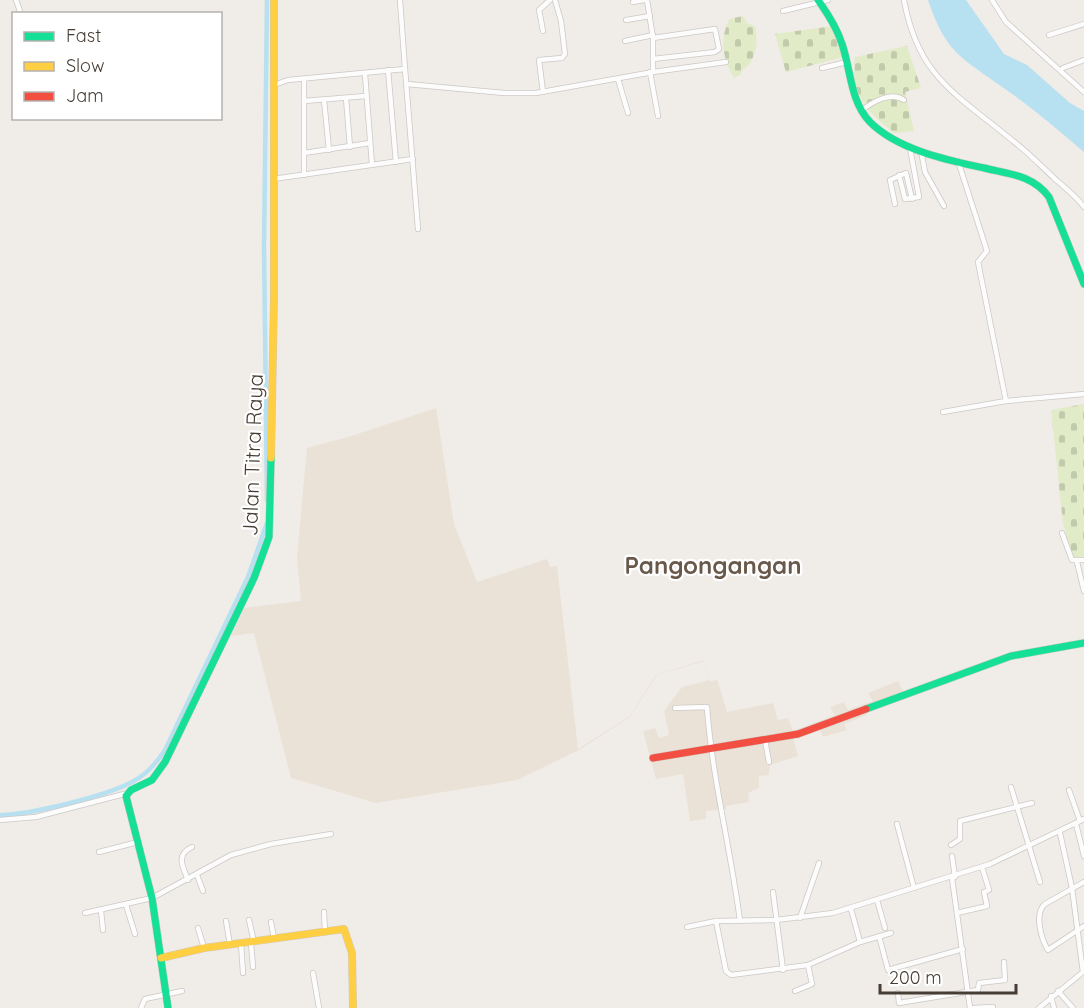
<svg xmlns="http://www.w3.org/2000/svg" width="1084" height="1008" font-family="Quicksand,sans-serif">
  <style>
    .education { fill: #ebe2d7 }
    .cemetery { fill: url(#cemetery-stones) }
    .water { fill: #b7e0f0 }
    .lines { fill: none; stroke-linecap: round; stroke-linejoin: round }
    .canal { stroke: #b7e0f0; stroke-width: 4.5 }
    .street-casing { stroke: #ccc8c4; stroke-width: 6 }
    .fast-casing { stroke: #d1cac0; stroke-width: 8 }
    .slow-casing { stroke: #d1cac0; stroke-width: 8 }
    .jam-casing { stroke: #d1cac0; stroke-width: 8 }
    .street { stroke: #fdfcfc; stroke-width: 4.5 }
    .fast { stroke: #16e098; stroke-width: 7 }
    .slow { stroke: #ffcf43; stroke-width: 7 }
    .jam { stroke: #f24e42; stroke-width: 7 }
    .labels { text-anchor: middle; stroke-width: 4.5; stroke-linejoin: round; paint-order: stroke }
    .street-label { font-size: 21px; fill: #463d34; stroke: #fff }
    .quarter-label { font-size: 24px; font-weight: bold; fill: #69594b; stroke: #fff }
  </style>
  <defs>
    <pattern id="cemetery-stones" width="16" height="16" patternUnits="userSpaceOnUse" patternTransform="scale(1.5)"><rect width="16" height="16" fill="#e1ebc7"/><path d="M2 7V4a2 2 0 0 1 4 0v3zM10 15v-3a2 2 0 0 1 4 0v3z" fill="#c2caac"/></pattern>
  </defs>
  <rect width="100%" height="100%" fill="#f0ece8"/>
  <polygon class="education" points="436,408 454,524 477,582 547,559 550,567 557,566 578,749 630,716 656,675 704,660 711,682 717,679 727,712 773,703 778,720 788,718 793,731 835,715 830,707 844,702 848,710 873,701 868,693 898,681 906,697 865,712 867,715 844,724 847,730 823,737 819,728 793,738 798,756 770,765 769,775 759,776 759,788 748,793 749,802 726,806 726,809 706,811 706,819 690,821 683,774 656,779 643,731 655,728 659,738 669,735 664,711 682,687 710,680 704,661 657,675 630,717 579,750 517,780 376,803 291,778 254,633 231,636 244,608 301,601 297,557 307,448 348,437"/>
  <g class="cemetery">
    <path d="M743 16 747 23 755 26C758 38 757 54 749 64 745 69 742 69 740 75L734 78C722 58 720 39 729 19Z"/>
    <polygon points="832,26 843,57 786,72 775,34"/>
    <path d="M907 46 921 88 905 92 914 131 894 133C867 111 850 95 855 57Z"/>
    <polygon points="1084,404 1084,556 1073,559 1063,523 1051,410"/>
  </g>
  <path class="water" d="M928 0H966L1004 54 1027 65 1070 103 1084 111V152C1059 131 1035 110 1008 91 963 58 947 56 928 0Z"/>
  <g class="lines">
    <g class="canal">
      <polyline points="267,500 264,247 267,0"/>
      <path d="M0 815C29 815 106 796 132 782 146 775 156 764 165 750L248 577 267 523"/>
    </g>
    <g class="street-casing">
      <g id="street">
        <polyline points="16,0 21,14"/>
        <polyline points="400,0 405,69"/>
        <path d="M904 0C918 78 958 95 1013 141 1028 152 1041 166 1054 178 1064 187 1076 196 1084 207"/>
        <polyline points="992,0 1006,22 1084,92"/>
        <polyline points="633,2 644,0"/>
        <polyline points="783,11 828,0"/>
        <polyline points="626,20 650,16"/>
        <polyline points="543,31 539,10 550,0"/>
        <polyline points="1049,35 1084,24"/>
        <polyline points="653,38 715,29 719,49 715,52 653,59"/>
        <polyline points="625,41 653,35"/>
        <polyline points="822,68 847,62"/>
        <polyline points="1063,68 1084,60"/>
        <polyline points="388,70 396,162"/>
        <polyline points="650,72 658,116"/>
        <polyline points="653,72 726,62"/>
        <polyline points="365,74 372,165"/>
        <polyline points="618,79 628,113"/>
        <polyline points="407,84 504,93 536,93 653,72 653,38 647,0"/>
        <polyline points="274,85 288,80 405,69 418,229"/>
        <polyline points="543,92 539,60 562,58 565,54 561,21 555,0"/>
        <polyline points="346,98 350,147"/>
        <polyline points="324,100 329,150"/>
        <polyline points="304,101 366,96"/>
        <path d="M861 111C872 102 891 91 904 100"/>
        <polyline points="921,151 925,172 944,206"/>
        <polyline points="304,153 370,143"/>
        <polyline points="958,161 987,251 978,262 1006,401"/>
        <polyline points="304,175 304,79"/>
        <polyline points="899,175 905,199 919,197 910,148"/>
        <polyline points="273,179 413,159"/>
        <polyline points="895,204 890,180 906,173 912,199"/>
        <polyline points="943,412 1006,401 1084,394"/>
        <polyline points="1062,533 1072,560 1084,560"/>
        <polyline points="1077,562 1084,591"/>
        <path d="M675 708 707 707C712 778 731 850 740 921"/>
        <polyline points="765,740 769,762"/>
        <polyline points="1011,787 1040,882"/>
        <polyline points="1069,790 1080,821"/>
        <polyline points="0,820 36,817 128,793"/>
        <polyline points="897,824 914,888"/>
        <polyline points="1076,824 1084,856"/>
        <polyline points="1060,833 1072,888 1083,972"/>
        <polyline points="951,845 960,839 960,821 1032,803"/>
        <polyline points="99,852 138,842"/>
        <polyline points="952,856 955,877"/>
        <polyline points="197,875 203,891"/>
        <polyline points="952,878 970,1008"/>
        <path d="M188 880C183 867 175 855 192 847"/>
        <path d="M1084 882 1045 904C1034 913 1041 939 1048 950L1084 926"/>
        <polyline points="773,892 783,970"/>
        <polyline points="877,900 885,928"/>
        <polyline points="126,905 135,934"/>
        <polyline points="851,909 860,942"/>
        <polyline points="101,911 103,930"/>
        <polyline points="324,912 325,932"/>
        <polyline points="85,913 152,898 231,855 271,844 331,834"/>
        <polyline points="957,913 987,906 984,892 989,890 982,867"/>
        <polyline points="800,918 819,863"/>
        <polyline points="249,920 254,942"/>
        <polyline points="226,921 230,945"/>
        <polyline points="716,921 726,971 731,975 808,965 860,942 891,933"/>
        <polyline points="271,922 274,938"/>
        <polyline points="687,927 716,921 776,920 833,913 990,864 1084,819"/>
        <polyline points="198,928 204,948"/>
        <polyline points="879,936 888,970 963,949"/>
        <polyline points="241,943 243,973"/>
        <polyline points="251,943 253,967"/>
        <polyline points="313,973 319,1008"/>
        <polyline points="795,991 812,984 808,965"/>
        <polyline points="1058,991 1073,1008"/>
        <polyline points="898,993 899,1003 978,990 979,983 1005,980 1004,962"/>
        <polyline points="1051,996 1054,1008"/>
        <polyline points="141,1008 145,999 182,991"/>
        <polyline points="973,1008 993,1007"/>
        <polyline points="1039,1008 1083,972"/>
      </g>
    </g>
    <g class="fast-casing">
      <g id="fast">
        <path d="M818 0C828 14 837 28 842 44 851 70 850 101 870 122 898 150 947 160 984 168 1009 174 1033 175 1049 197L1084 284"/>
        <polyline points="866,709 1011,656 1084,643"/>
        <polyline points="168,1008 152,898 126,796 131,790 152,780 165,762 254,578 269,537 271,458"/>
      </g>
    </g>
    <g class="slow-casing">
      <g id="slow">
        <polyline points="271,458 274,297 274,0"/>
        <polyline points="161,958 204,948 344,929 352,953 353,1008"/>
      </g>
    </g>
    <g class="jam-casing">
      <polyline id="jam" points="653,758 798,734 866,709"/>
    </g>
    <use href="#street" class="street"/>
    <use href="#fast" class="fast"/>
    <use href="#slow" class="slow"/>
    <use href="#jam" class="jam"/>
  </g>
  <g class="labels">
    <g class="street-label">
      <text transform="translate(253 455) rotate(-88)" y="7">Jalan Titra Raya</text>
    </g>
    <g class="quarter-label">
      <text x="713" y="574">Pangongangan</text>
    </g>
  </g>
  <rect x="12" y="12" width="210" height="108" fill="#ffffff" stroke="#b5b1ae" stroke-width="1.5"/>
  <rect x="24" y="32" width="30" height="9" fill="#16e098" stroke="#b5b1ae" stroke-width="1.5"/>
  <text x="66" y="42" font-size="18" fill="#463d34">Fast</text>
  <rect x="24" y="62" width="30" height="9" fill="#ffcf43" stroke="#b5b1ae" stroke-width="1.5"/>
  <text x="66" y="72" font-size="18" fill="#463d34">Slow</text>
  <rect x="24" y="92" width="30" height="9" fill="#f24e42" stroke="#b5b1ae" stroke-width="1.5"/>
  <text x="66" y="102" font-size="18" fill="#463d34">Jam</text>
  <path d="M880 984v9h136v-9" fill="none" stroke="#463d34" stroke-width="3"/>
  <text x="889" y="984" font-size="18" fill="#463d34" stroke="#ffffff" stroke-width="4.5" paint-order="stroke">200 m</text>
</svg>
